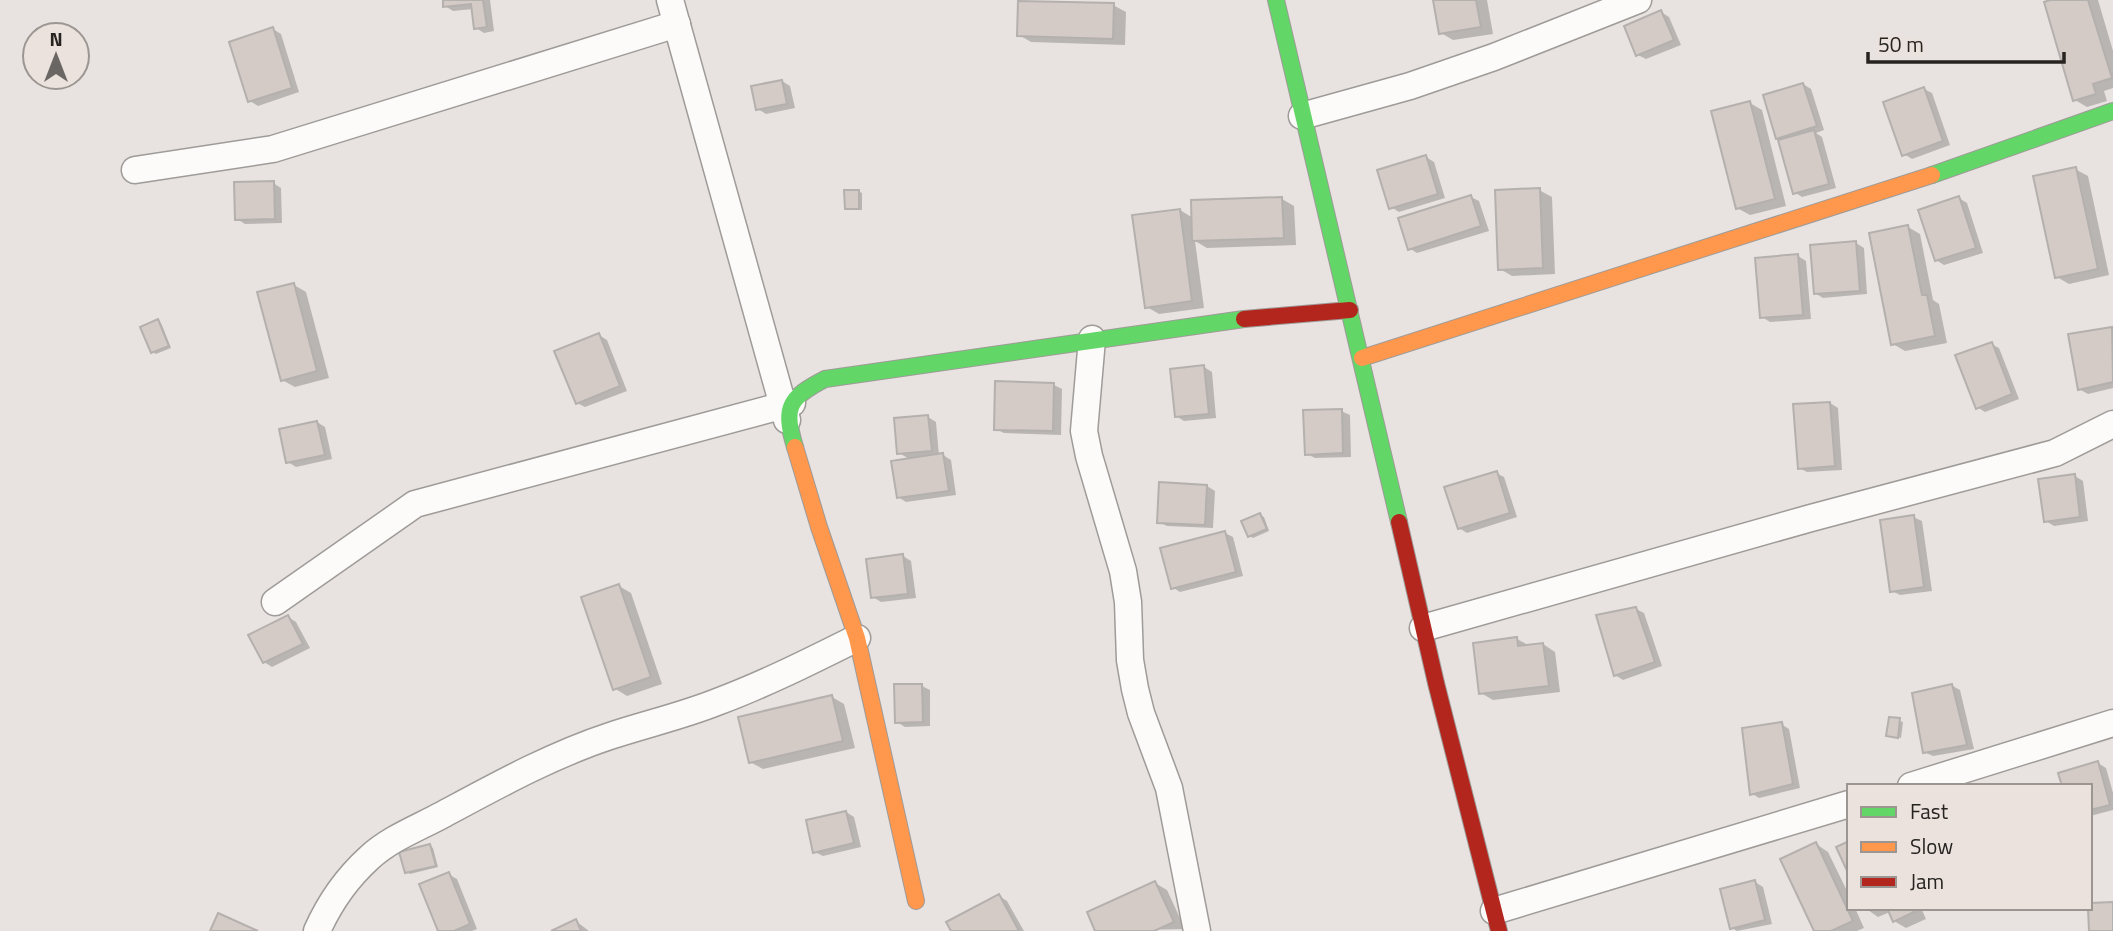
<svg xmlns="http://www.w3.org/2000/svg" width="2113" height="931" font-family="'Titillium Web',sans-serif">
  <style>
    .shadow { fill: #0003 }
    .building { fill: #d4cbc7; stroke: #b4b0ae; stroke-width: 2 }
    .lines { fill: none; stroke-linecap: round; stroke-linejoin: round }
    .street-casing { stroke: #9e9b98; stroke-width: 29 }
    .fast-casing { stroke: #9e9b98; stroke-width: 18 }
    .slow-casing { stroke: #9e9b98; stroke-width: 18 }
    .jam-casing { stroke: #9e9b98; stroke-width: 18 }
    .street { stroke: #fcfbfa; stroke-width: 26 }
    .fast { stroke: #63d668; stroke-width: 16 }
    .slow { stroke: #ff974d; stroke-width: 16 }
    .jam { stroke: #b3261e; stroke-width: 16 }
  </style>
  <rect width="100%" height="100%" fill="#e8e3e0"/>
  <g class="shadow">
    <polygon points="444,0 490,0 494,31 484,33 476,28 473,9 453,11 445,6"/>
    <polygon points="1435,0 1487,0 1493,34 1453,40 1441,33"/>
    <polygon points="2056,0 2098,0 2113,51 2113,88 2104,91 2107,101 2087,107 2075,100"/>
    <polygon points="1113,5 1126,12 1125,45 1031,42 1019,35"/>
    <polygon points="1661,12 1669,17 1681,45 1646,59 1638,55"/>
    <polygon points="273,29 281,34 299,92 258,106 250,101"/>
    <polygon points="782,81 790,86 795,108 766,114 758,109"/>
    <polygon points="1803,84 1811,89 1824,130 1816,133 1822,137 1836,188 1802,197 1794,192 1783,140 1778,138"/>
    <polygon points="1924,89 1932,93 1950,145 1912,159 1904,154"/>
    <polygon points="1750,103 1762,110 1786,206 1750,215 1737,208"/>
    <polygon points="1426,157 1434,162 1445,198 1399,212 1391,207"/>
    <polygon points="2075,169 2088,176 2109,275 2069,284 2057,277"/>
    <polygon points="273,183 281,188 282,223 245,224 237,219"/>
    <polygon points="1539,190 1552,197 1555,274 1512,276 1500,269"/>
    <polygon points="858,191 862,193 862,210 850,210 846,208"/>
    <polygon points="1471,197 1479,201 1489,231 1417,253 1409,248"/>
    <polygon points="1959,198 1967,203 1983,253 1944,265 1936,260"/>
    <polygon points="1282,199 1294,206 1296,245 1207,248 1195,241 1204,308 1159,314 1147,307 1180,210 1193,218"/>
    <polygon points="1908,227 1920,234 1933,300 1939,304 1947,343 1905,351 1893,344"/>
    <polygon points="1856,243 1864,248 1867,294 1823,298 1815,293"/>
    <polygon points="1798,256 1806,261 1811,319 1770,322 1762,317"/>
    <polygon points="294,285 306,292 329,378 295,387 282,380"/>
    <polygon points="157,321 161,323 171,348 156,354 152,352"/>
    <polygon points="2111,329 2113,388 2088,394 2079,389"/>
    <polygon points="599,335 607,340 627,391 585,407 577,403"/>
    <polygon points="1991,344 1999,348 2019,399 1985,412 1977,407"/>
    <polygon points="1204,367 1212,372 1216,418 1184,421 1176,416"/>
    <polygon points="1054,385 1062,389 1061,435 1004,433 996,429"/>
    <polygon points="1830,403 1838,408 1842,470 1807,472 1799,468"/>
    <polygon points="1341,411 1350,415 1351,457 1315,458 1307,454"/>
    <polygon points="928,417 936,422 939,456 943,455 951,460 956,495 906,502 898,497 911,460 899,453"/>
    <polygon points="317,422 325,427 332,459 296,467 288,462"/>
    <polygon points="1496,473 1504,477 1517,517 1467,533 1459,528"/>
    <polygon points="2075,476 2083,481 2088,521 2054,526 2046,521"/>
    <polygon points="1207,486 1215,491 1213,528 1167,526 1159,522"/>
    <polygon points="1260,515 1264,517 1269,531 1253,538 1249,536"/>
    <polygon points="1913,517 1922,521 1932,591 1900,595 1892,591"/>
    <polygon points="1225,533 1233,537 1243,576 1180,592 1172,587"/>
    <polygon points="903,556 911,561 916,598 881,602 873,597"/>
    <polygon points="619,586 631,593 662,684 627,696 614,688"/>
    <polygon points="1636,609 1644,613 1662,666 1623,680 1615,675"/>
    <polygon points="288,617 296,622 310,648 272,667 264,662"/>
    <polygon points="1517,639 1530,646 1543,644 1555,652 1560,692 1493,700 1481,693"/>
    <polygon points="1951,685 1960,690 1974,749 1933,756 1924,752"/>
    <polygon points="922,686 930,690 930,726 905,727 897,722"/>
    <polygon points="832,697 844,704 855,748 763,769 750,762"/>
    <polygon points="1890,719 1903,722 1901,738 1888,735"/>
    <polygon points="1781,724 1789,729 1800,788 1759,798 1751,793"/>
    <polygon points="2098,763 2106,768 2113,793 2113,810 2090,816 2090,786"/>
    <polygon points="846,812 854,817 861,847 823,856 815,852"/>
    <polygon points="1816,844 1828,852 1849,895 1849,908 1855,908 1864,928 1857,931 1816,931"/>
    <polygon points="430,846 433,848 438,867 410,874 407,872"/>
    <polygon points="448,874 457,879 477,929 472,931 440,931"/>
    <polygon points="1755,882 1763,887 1772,924 1737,931 1732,928"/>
    <polygon points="1155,883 1167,890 1185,929 1097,931"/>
    <polygon points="999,896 1007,901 1024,931 953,931"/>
    <polygon points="1865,908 1921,908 1926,919 1906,928 1894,921 1890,912 1878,917"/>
    <polygon points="576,921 589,931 555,931"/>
  </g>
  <g class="building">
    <polygon points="443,0 483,0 487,27 474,29 471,4 443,7"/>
    <polygon points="1433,0 1476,0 1481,27 1439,34"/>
    <polygon points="2050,0 2088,0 2112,78 2093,84 2096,94 2073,101 2044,2"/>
    <polygon points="1018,1 1114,3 1113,39 1017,36"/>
    <polygon points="1661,10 1674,40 1636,56 1624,26"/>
    <polygon points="273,27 292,88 248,102 229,42"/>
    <polygon points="782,80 787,104 756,110 751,86"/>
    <polygon points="1803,83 1817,126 1776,139 1763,95"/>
    <polygon points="1924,87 1943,141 1902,156 1883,102"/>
    <polygon points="1750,101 1775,199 1736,209 1711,111"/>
    <polygon points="1814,130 1829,184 1793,194 1778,140"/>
    <polygon points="1426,155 1438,194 1389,209 1377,170"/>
    <polygon points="2076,167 2098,269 2055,278 2033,176"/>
    <polygon points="274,181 275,219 235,220 234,182"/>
    <polygon points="1540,188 1543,268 1498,270 1495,190"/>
    <polygon points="844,190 859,190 859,209 845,209"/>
    <polygon points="1471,195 1481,226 1408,250 1398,218"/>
    <polygon points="1959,196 1976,248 1935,261 1918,210"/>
    <polygon points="1282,197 1284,238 1192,241 1191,200"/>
    <polygon points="1180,209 1192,301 1145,308 1132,215"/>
    <polygon points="1908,225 1922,295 1927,295 1935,336 1891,345 1869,233"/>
    <polygon points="1856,241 1860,291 1814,294 1810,245"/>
    <polygon points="1798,254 1803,315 1760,318 1755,258"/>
    <polygon points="294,283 317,371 281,381 257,292"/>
    <polygon points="158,319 169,346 151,353 140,327"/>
    <polygon points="2112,327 2113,382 2078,390 2068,334"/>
    <polygon points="599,333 620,386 576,404 554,351"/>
    <polygon points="1992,342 2012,394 1976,409 1955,355"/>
    <polygon points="1204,365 1209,414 1175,417 1170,369"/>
    <polygon points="995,381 1054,383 1053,431 994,430"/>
    <polygon points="1830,402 1835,466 1798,469 1793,404"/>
    <polygon points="1342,409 1343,453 1305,455 1303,410"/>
    <polygon points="928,415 932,451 897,454 894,418"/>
    <polygon points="317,421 325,455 286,463 279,429"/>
    <polygon points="943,453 949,491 897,498 891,461"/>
    <polygon points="1497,471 1510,513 1458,529 1444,487"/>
    <polygon points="2075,474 2080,517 2044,522 2038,479"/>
    <polygon points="1159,482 1207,485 1205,525 1157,523"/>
    <polygon points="1260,513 1267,529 1248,537 1241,521"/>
    <polygon points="1914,515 1924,587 1890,592 1880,520"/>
    <polygon points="1225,531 1236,572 1171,589 1160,548"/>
    <polygon points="903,554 908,594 871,598 866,559"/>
    <polygon points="619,584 651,677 613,690 581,597"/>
    <polygon points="1636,607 1655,662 1614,676 1596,615"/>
    <polygon points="288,615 303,644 263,663 248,635"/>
    <polygon points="1517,637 1518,646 1543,643 1549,686 1479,694 1473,643"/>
    <polygon points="894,684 922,684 923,722 895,723"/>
    <polygon points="1952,684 1967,745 1923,753 1912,693"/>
    <polygon points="832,695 843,741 749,763 738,717"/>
    <polygon points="1889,717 1900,718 1898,738 1886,736"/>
    <polygon points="1782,722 1793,784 1750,795 1742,728"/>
    <polygon points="2098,761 2110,805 2090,810 2090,786 2062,786 2058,773"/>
    <polygon points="846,811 854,843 813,853 806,820"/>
    <polygon points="1849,841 1849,875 1836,847"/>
    <polygon points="1816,842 1853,921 1831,931 1814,931 1780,859"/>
    <polygon points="430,844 436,866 405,873 399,852"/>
    <polygon points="449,872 470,924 454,931 438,931 419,884"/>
    <polygon points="1755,880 1765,920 1730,929 1720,889"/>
    <polygon points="1155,881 1174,922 1154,931 1095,931 1087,912"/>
    <polygon points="999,894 1019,931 951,931 946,922"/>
    <polygon points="2113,902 2113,931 2089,931 2088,908 2090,908 2090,903"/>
    <polygon points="1887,908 1912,908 1914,912 1893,922"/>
    <polygon points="218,913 258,931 210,931"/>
    <polygon points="576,919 581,931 551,931"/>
  </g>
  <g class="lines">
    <g class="street-casing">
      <g id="street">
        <polyline points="670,0 787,420"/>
        <polyline points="1302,116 1410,86 1494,57 1638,0"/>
        <polyline points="135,170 273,149 677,24"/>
        <polyline points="1092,339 1084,431 1089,456 1123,571 1128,602 1130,660 1135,689 1141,713 1169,788 1197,931"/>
        <polyline points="275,602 415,504 792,403"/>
        <polyline points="1423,628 1811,518 2055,453 2113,424"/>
        <polyline points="1911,786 2113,723"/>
        <polyline points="1494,911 1849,804"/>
        <path d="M317 931C329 904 347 878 369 858 389 839 418 828 442 815 496 786 552 755 610 736 646 724 682 716 717 702 765 684 811 661 857 638"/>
      </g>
    </g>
    <g class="fast-casing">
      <g id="fast">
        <polyline points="1276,0 1399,522"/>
        <polyline points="1932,175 2113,111"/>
        <path d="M795 447C783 408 788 398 825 379L1244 319"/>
      </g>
    </g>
    <g class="slow-casing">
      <g id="slow">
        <polyline points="1362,358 1932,175"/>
        <polyline points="795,447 819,527 857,638 916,901"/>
      </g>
    </g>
    <g class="jam-casing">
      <g id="jam">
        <polyline points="1244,319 1350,310"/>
        <polyline points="1399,522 1436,683 1499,931"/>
      </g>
    </g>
    <use href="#street" class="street"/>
    <use href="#fast" class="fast"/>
    <use href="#slow" class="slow"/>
    <use href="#jam" class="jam"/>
  </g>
  <rect x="1847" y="784" width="245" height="126" fill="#ebe2dd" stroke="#9c9692" stroke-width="2"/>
  <rect x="1861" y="807" width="35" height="10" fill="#63d668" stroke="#9c9692" stroke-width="2"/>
  <text x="1910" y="819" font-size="21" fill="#262321">Fast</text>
  <rect x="1861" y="842" width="35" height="10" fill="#ff974d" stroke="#9c9692" stroke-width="2"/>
  <text x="1910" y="854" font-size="21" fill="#262321">Slow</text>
  <rect x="1861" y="877" width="35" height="10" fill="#b3261e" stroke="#9c9692" stroke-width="2"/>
  <text x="1910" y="889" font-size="21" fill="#262321">Jam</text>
  <g transform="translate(56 56)"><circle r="33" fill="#ebe2dd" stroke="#9c9692" stroke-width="2"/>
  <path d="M0-5L12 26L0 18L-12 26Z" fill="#6a6664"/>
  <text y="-10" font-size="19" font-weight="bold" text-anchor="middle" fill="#262321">N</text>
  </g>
  <path d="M1868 52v10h196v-10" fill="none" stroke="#262321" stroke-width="3.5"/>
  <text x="1878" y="52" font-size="21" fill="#262321" stroke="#ebe2dd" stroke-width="5" paint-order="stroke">50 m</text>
</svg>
